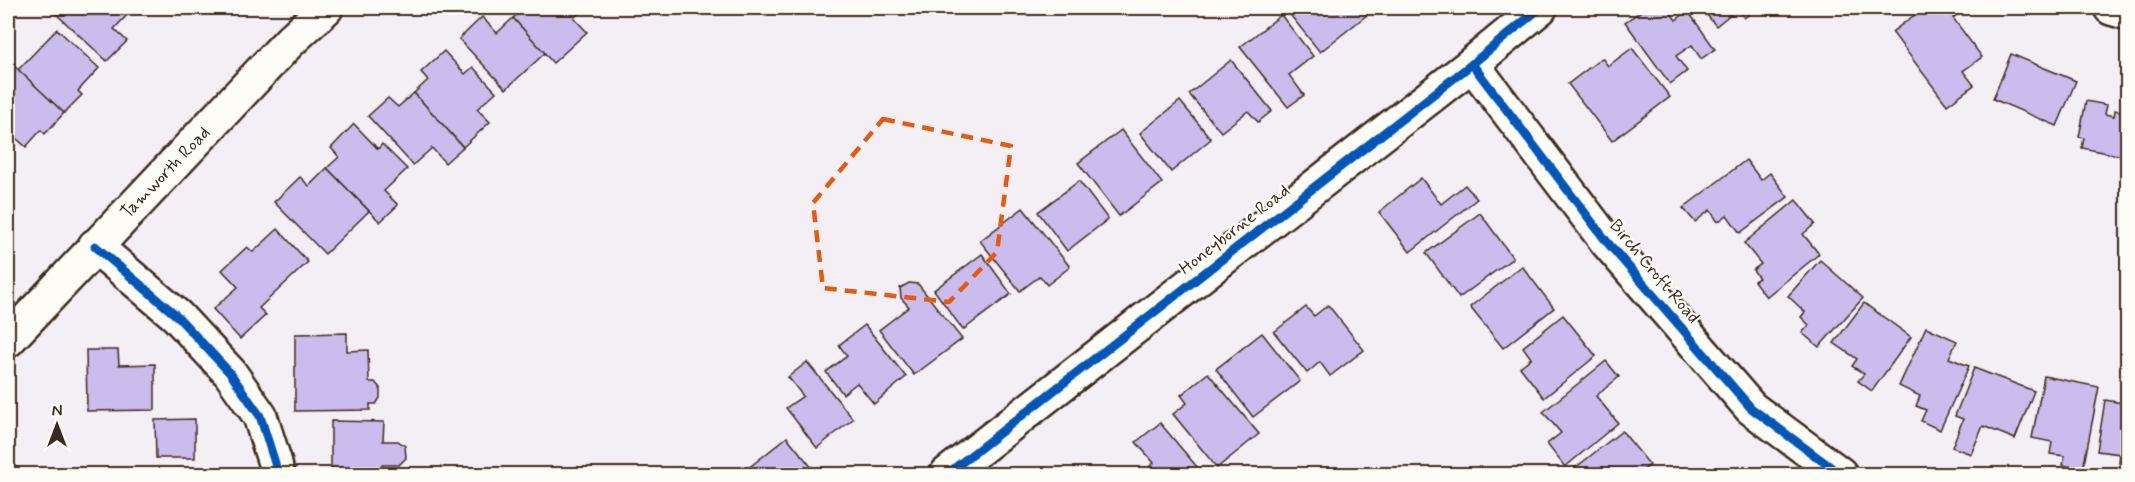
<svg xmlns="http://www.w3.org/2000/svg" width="2135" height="482" font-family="Mynerve,sans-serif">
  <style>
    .building { fill: #cabced; stroke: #3b2a1e; stroke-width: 1.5 }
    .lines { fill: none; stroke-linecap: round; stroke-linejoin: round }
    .street-casing { stroke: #3b2a1e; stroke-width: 38 }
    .primary-casing { stroke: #3b2a1e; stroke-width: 38 }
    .street { stroke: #fdfcf7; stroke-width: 33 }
    .primary { stroke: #fdfcf7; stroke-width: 33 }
    .cycleway-casing { stroke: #fdfcf7; stroke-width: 13 }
    .cycleway { stroke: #0057b8; stroke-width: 9 }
    .marked { fill: none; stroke: #e8590c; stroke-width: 4.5; stroke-dasharray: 12 8; stroke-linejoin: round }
    .labels { text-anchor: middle; stroke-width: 4.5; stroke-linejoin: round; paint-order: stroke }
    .street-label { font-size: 18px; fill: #3b2a1e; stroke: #fdfcf7 }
  </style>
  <rect width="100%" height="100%" fill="#f3eff5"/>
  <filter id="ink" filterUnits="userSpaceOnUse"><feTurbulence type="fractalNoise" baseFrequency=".0167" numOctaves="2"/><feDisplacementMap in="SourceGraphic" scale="12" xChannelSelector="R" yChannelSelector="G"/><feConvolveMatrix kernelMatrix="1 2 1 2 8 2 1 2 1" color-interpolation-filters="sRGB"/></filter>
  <g filter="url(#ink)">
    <g class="building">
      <polygon points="61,8 124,8 129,13 114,29 127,41 107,61 55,13"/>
      <polygon points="524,8 584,8 574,18 587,32 553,63 513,18"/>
      <polygon points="1291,8 1361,8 1367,15 1320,52 1287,11"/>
      <polygon points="1646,8 1667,8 1676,20 1688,11 1715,49 1701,59 1692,45 1676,56 1687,71 1670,84 1625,22"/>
      <polygon points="1701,8 1758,8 1744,18 1737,9 1716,26"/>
      <polygon points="1924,8 1964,8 1965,9 1953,18 1982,57 1963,71 1974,85 1947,105 1892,32"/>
      <polygon points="1281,15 1313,56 1289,75 1304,95 1288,107 1240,47"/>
      <polygon points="482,17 497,33 513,18 545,53 506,89 459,39"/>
      <polygon points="57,29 99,68 78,91 82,95 64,113 18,70"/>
      <polygon points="1632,48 1670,97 1612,141 1568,84 1602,58 1608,66"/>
      <polygon points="444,51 465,74 473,67 496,92 477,109 490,122 463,147 414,93 428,80 421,72"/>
      <polygon points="2011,54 2076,81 2057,126 1993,99"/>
      <polygon points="8,60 64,113 45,134 41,130 26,147 8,131"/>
      <polygon points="1231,60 1272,111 1258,122 1248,111 1221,132 1189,94"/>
      <polygon points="414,93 463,147 445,163 432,148 413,165 368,116 388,98 398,107"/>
      <polygon points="1180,101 1211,139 1171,172 1140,133"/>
      <polygon points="2086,101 2107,105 2105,114 2114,116 2115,110 2126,112 2128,108 2128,157 2082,148 2084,138 2079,137"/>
      <polygon points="354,124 378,149 382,144 407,169 384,191 398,205 380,222 327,168 339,157 331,148"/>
      <polygon points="1121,130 1162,183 1119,216 1078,163"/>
      <polygon points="1746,160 1761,180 1770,173 1788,197 1740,233 1727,215 1718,222 1710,210 1695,222 1683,208"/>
      <polygon points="327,168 369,211 325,254 274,202 300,177 309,186"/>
      <polygon points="1421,178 1441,204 1465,185 1477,199 1410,252 1379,212"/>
      <polygon points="1079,181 1108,219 1067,251 1038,212"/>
      <polygon points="1796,200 1815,224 1803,234 1819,254 1766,297 1754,281 1759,278 1753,270 1761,264 1744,243"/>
      <polygon points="1023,208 1070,267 1047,285 1040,276 1020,291 980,241"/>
      <polygon points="1480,213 1513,258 1459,298 1426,253"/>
      <polygon points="278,229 308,262 259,308 266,315 240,339 213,309 238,287 222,270 247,247 253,252"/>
      <polygon points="982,254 1011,294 963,330 934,290"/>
      <polygon points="1820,260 1863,298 1819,347 1802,333 1809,325 1801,317 1805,312 1788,296"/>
      <polygon points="1522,266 1554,308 1503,348 1470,307"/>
      <polygon points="909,283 918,284 962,339 914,375 879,330 909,307 901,298 900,288"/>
      <polygon points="1864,303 1911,337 1872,391 1858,381 1864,374 1852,366 1857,359 1834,343"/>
      <polygon points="1328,305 1364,350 1330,376 1320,362 1307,373 1274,332 1306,307 1314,316"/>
      <polygon points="1563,315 1596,356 1544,398 1520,367 1531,358 1523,347"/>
      <polygon points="865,325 906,377 874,404 857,383 843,394 826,372 847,356 839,345"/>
      <polygon points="1926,327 1957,341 1949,358 1969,366 1940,430 1921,421 1926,410 1916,406 1920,396 1899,386"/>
      <polygon points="347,333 347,351 368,350 369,382 375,382 380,388 380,398 376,404 370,404 370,410 295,411 295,334"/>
      <polygon points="1262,333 1300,381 1253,417 1216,369"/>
      <polygon points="86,350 118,350 119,365 155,364 155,410 87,411"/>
      <polygon points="1606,361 1619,377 1596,396 1618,423 1565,467 1547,444 1561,433 1543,412"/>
      <polygon points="807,362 853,419 817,448 786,408 803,396 788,377"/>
      <polygon points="1974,368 2034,391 2015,439 1983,426 1971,454 1952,447 1963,419 1955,416"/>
      <polygon points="1208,373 1259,434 1217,468 1173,414 1187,403 1181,395"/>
      <polygon points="2044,376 2099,387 2083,469 2063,465 2065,456 2050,454 2052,442 2032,438"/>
      <polygon points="2105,400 2128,404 2128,465 2119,463 2120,454 2097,451"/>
      <polygon points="195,419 195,458 156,458 155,420"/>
      <polygon points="331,421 384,422 383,441 398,441 405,446 406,458 399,465 382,465 382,471 331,470"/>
      <polygon points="1160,423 1203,474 1140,474 1154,463 1136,442"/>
      <polygon points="1622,431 1650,465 1638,474 1572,474 1570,472"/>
      <polygon points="787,437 817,474 741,474"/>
      <polygon points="214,469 215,474 156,474 156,471"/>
    </g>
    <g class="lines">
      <g class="street-casing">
        <g id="street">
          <polyline points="2111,8 2128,13"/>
          <polyline points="1472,64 1607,242 1751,408 1840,474"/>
          <polyline points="95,246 177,316 230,373 260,416 275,463 277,474"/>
          <polyline points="947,474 1472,64 1540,8"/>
        </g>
      </g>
      <g class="primary-casing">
        <polyline id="primary" points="8,340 290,41 326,8"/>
      </g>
      <use href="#street" class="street"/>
      <use href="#primary" class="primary"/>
      <g class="cycleway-casing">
        <g id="cycleway">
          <polyline points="1472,64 1607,242 1751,408 1840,474"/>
          <polyline points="95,246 177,316 230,373 260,416 275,463 277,474"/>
          <polyline points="947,474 1472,64 1540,8"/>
        </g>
      </g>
      <use href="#cycleway" class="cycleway"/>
    </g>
  </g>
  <path class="marked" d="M883 119 1011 146 997 252 949 302 823 288 813 203Z"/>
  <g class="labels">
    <g class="street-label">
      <text transform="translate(165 172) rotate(-46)" y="6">Tamworth Road</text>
      <text transform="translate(1234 229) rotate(-38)" y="6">Honeyborne Road</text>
      <text transform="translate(1655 271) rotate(50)" y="6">Birch Croft Road</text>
    </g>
  </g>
  <rect width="2135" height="482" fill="none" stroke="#fdfcf7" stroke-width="30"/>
  <rect x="15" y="15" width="2105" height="452" fill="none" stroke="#3b2a1e" stroke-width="2" filter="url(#ink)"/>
  <g transform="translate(57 425)" stroke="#fdfcf7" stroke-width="4.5" paint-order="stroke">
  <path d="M0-4.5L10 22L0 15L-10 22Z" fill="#3b2a1e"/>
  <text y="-9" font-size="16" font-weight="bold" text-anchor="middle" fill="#3b2a1e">N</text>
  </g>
</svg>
